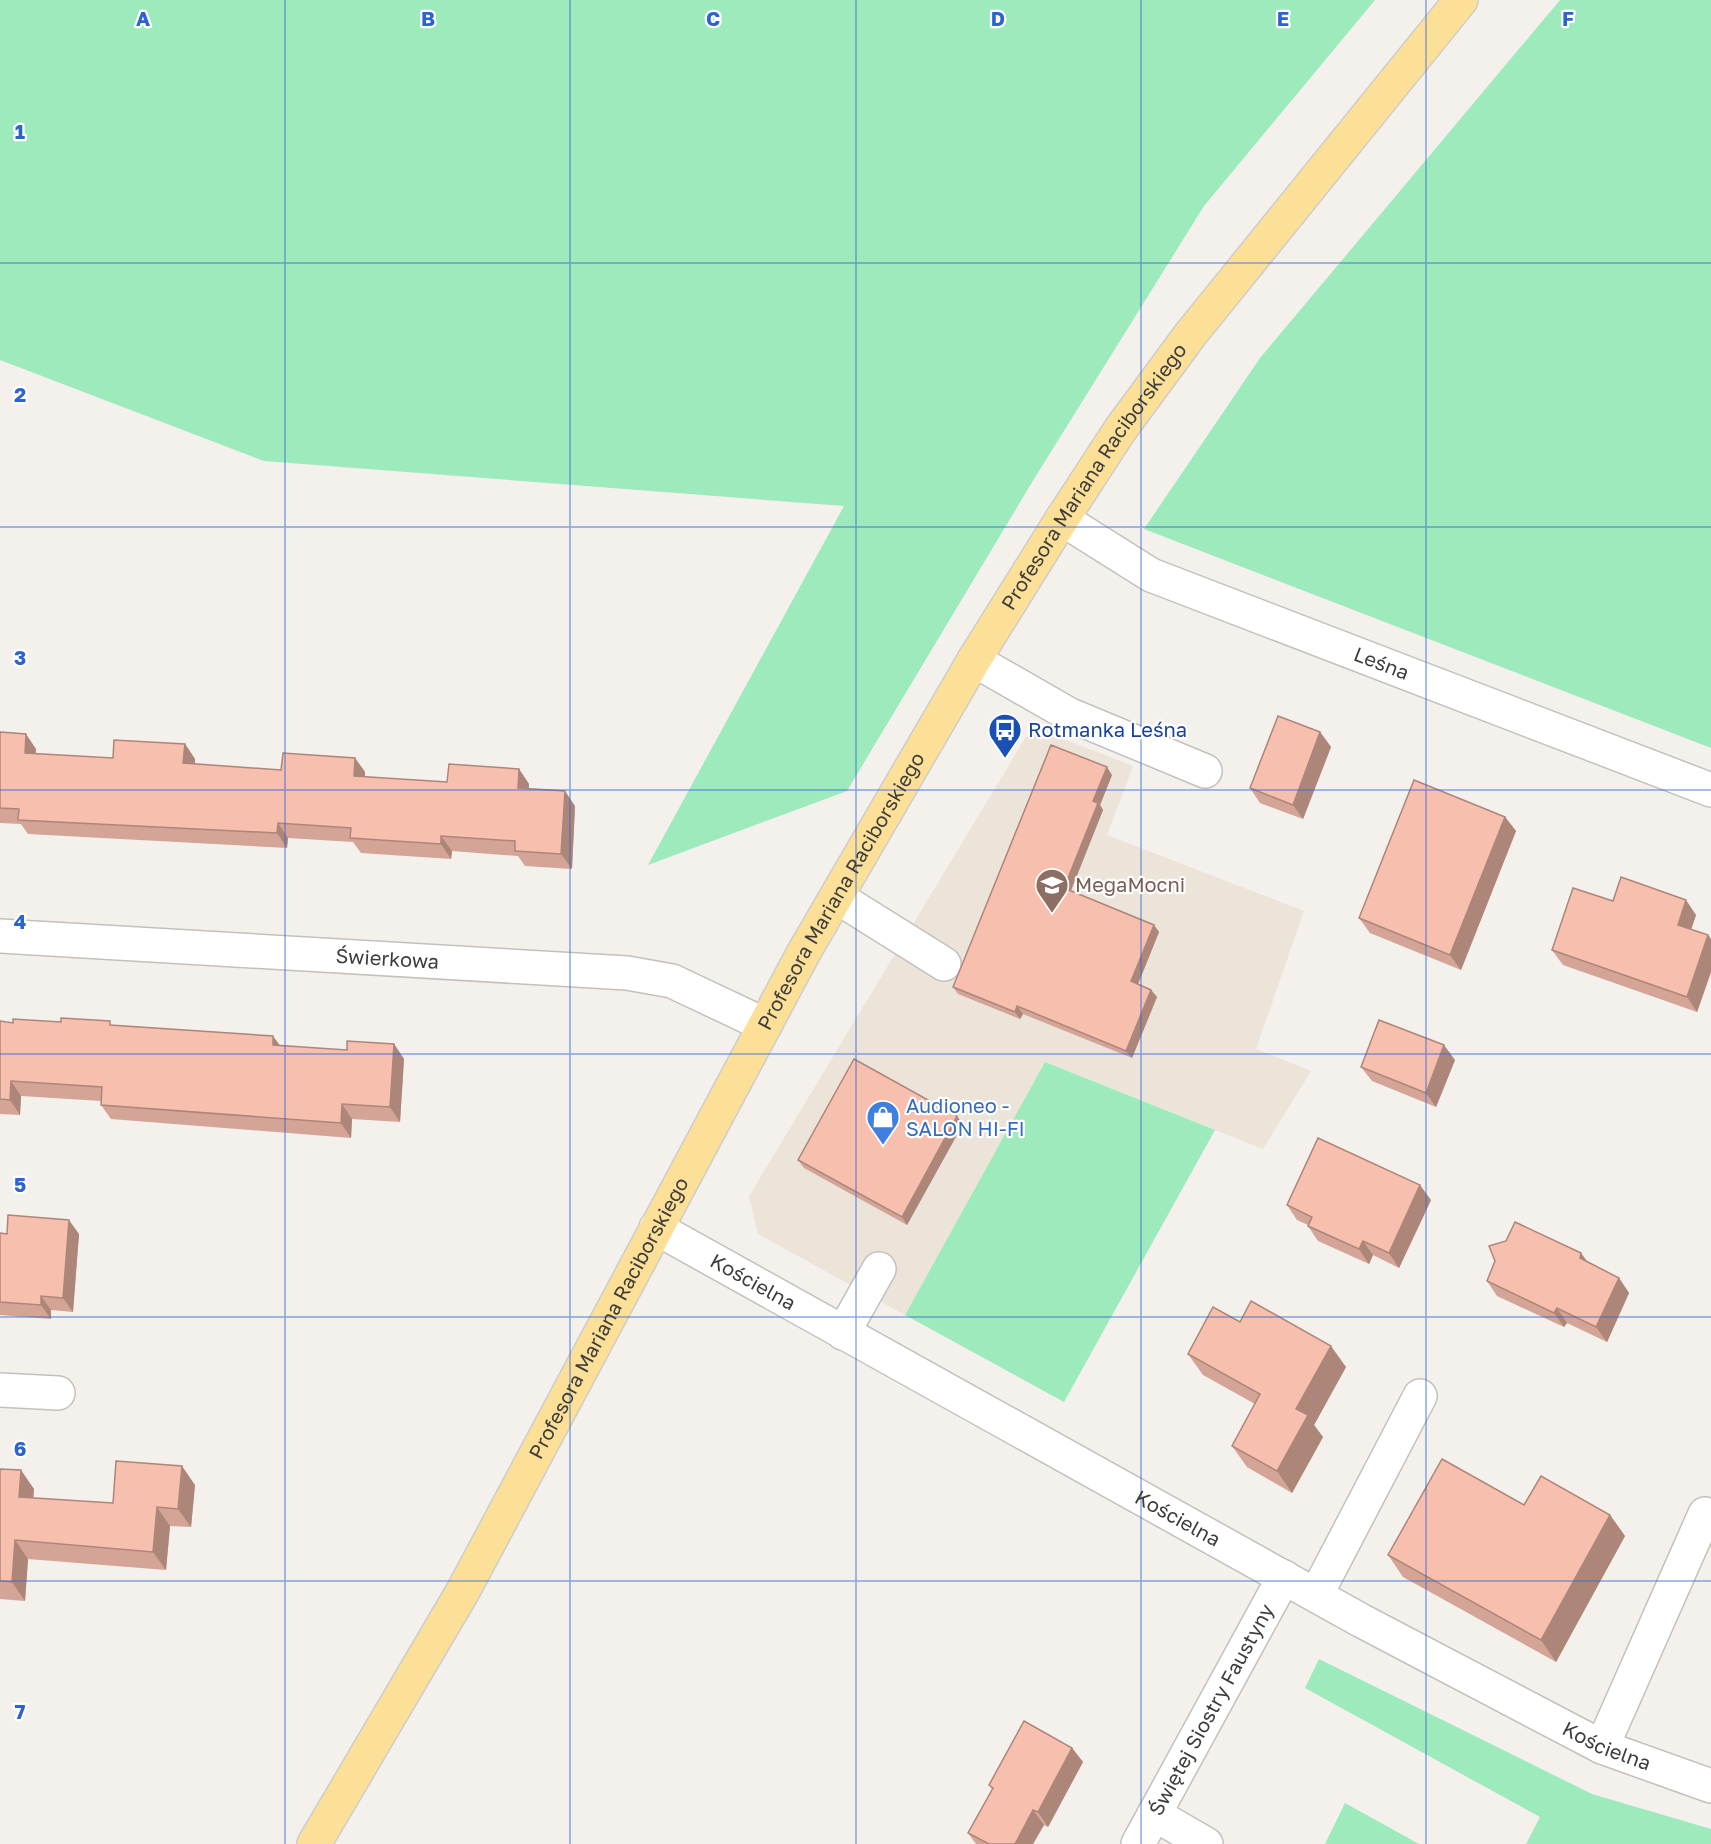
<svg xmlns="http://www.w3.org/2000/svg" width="1711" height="1844" font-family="'Golos Text',sans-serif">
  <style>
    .built { fill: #ece3d9 }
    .green { fill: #9debbc }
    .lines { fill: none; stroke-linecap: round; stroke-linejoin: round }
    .minor-casing { stroke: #c4c0bd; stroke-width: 36 }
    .major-casing { stroke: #cdcdcc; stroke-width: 36 }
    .minor { stroke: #fff; stroke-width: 33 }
    .major { stroke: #fce098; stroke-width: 33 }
    .wall { fill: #d4a496 }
    .shaded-wall { fill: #ad867a }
    .building { fill: #f7bfae; stroke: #ad867a; stroke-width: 1.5 }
    .grid { fill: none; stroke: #2b63d1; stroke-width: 1.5; stroke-opacity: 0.55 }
    .labels { text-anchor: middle; stroke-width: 4.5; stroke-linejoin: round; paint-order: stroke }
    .street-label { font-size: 20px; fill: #3e3d3b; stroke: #fff }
    .transit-label { font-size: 20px; fill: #164399; stroke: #fff; text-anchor: start }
    .education-label { font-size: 20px; fill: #785e54; stroke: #fff; text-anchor: start }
    .shop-label { font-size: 20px; fill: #366cbe; stroke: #fff; text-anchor: start }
    .grid-label { font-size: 20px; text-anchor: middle; font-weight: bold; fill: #2b63d1; stroke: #fff; stroke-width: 4.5; stroke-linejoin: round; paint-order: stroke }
  </style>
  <rect width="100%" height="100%" fill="#f4f0ec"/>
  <polygon class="built" points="1032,727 1133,766 1107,835 1304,911 1256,1049 1311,1071 1263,1149 1045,1062 905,1315 758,1234 749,1196"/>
  <g class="green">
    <polygon points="0,0 1375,0 1204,206 1034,479 847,791 648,865 844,506 264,461 0,360"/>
    <polygon points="1560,0 1711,0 1711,748 1144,529 1260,358"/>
    <polygon points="1045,1062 1215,1130 1064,1402 905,1315"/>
    <polygon points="1319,1659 1592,1794 1711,1829 1711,1844 1526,1844 1540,1817 1305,1688"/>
    <polygon points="1345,1803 1419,1844 1325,1844"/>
  </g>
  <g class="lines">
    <g class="minor-casing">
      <g id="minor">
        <path id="s1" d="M1062 519 1151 575 1711 790"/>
        <polyline points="974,660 1070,715 1205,771"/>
        <polyline points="837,897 944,964"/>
        <path id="s2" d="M0 936 627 973 672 981 765 1025"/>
        <path id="s3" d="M656 1228 1362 1621 1602 1747 1711 1786"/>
        <polyline points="843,1333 879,1269"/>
        <polyline points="0,1390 58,1393"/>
        <polyline points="1316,1595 1420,1396"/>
        <polyline points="1602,1747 1705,1514"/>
        <polyline points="1154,1814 1206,1844"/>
        <path id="s4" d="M1138 1844 1284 1577"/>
      </g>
    </g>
    <g class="major-casing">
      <g id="major">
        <path id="s5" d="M314 1844 463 1591 804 952 974 660 1062 519 1120 430 1190 335 1461 0"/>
      </g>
    </g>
    <use href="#minor" class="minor"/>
    <use href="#major" class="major"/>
  </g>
  <g class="wall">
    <polygon points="0,732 36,749 36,754 113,758 185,744 195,759 195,764 281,770 355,758 365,772 365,777 447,782 519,769 529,784 529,788 575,806 572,869 525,866 518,856 452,851 451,859 361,853 353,842 288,838 287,848 28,834 21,824 0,823"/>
    <polygon points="1320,732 1331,747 1303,819 1260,803 1250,788"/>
    <polygon points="1112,775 1100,805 1103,810 1071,891 1154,925 1159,932 1138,984 1151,990 1157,997 1132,1058 1023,1014 1020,1019 958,994 953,987"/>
    <polygon points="1505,817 1516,831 1461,970 1370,933 1359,918"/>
    <polygon points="1613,901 1696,915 1691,929 1708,935 1711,939 1711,972 1697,1012 1563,965 1552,950"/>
    <polygon points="0,1021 13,1023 113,1025 280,1046 347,1050 394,1044 404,1059 400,1122 352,1119 351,1138 111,1119 101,1105 101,1101 21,1096 20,1115 0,1114"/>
    <polygon points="1455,1060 1436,1107 1372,1081 1361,1067"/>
    <polygon points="963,1124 907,1225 804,1168 798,1160"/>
    <polygon points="1431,1200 1399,1268 1373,1255 1369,1264 1318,1241 1308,1226 1308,1225 1297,1220 1287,1205"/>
    <polygon points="0,1233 79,1234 73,1312 51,1310 51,1319 0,1315"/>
    <polygon points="1587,1262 1619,1278 1629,1293 1607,1342 1567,1323 1564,1327 1497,1296 1487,1281"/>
    <polygon points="1240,1322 1346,1367 1314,1425 1323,1437 1292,1493 1247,1467 1232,1446 1255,1404 1203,1375 1188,1354"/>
    <polygon points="0,1469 34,1489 33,1498 113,1503 195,1485 191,1527 170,1526 166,1570 28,1559 25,1601 0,1599"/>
    <polygon points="1524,1505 1610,1515 1625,1536 1556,1662 1403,1577 1388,1555"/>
    <polygon points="1072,1748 1083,1762 1048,1827 1044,1825 1033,1844 976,1844 968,1833 992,1789 989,1785"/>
  </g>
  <g class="shaded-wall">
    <polygon points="1320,732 1331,747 1303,819 1293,805"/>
    <polygon points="26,734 36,749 35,768 25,753"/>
    <polygon points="185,744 195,759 194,778 183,763"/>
    <polygon points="355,758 365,772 364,791 354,776"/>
    <polygon points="1107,767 1112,775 1100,805 1103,810 1069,895 1064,888 1093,801"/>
    <polygon points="519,769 529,784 528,802 518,788"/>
    <polygon points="565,791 575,806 572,869 561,854"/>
    <polygon points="1505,817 1516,831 1461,970 1450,955"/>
    <polygon points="278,823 288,838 287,848 277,833"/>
    <polygon points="441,836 452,851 451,859 441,844"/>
    <polygon points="1686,900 1696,915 1688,939 1678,925"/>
    <polygon points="1154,925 1159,932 1136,989 1131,981"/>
    <polygon points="1708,935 1711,939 1711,972 1697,1012 1687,997"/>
    <polygon points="1151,990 1157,997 1132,1058 1126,1051"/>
    <polygon points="1017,1006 1023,1014 1020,1019 1015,1012"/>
    <polygon points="273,1036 284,1051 273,1045"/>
    <polygon points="394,1044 404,1059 400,1122 390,1107"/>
    <polygon points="1444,1045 1455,1060 1436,1107 1426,1093"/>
    <polygon points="11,1081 21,1096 20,1115 10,1100"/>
    <polygon points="342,1104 352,1119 351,1138 341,1123"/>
    <polygon points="957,1116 963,1124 907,1225 902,1217"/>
    <polygon points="1420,1185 1431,1200 1399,1268 1389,1253"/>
    <polygon points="69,1220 79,1234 73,1312 63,1298"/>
    <polygon points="1363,1241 1373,1255 1369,1264 1359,1249"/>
    <polygon points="1581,1253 1592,1268 1580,1258"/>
    <polygon points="1619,1278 1629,1293 1607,1342 1596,1327"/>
    <polygon points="41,1296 51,1310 51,1319 41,1305"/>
    <polygon points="1557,1308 1567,1323 1564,1327 1554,1313"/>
    <polygon points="1331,1346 1346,1367 1314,1425 1323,1437 1292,1493 1277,1471 1296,1409"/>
    <polygon points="182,1466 195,1485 191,1527 178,1509"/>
    <polygon points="21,1470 34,1489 32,1515 19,1497"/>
    <polygon points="157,1507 170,1526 166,1570 153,1552"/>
    <polygon points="1610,1515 1625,1536 1556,1662 1541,1640"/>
    <polygon points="15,1540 28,1559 25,1601 12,1582"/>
    <polygon points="1072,1748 1083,1762 1048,1827 1038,1812"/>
    <polygon points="1033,1810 1044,1825 1033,1844 1015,1844"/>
  </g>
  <g class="building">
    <polygon points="1278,716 1320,732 1293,805 1250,788"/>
    <polygon points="0,732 26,734 25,753 113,758 114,740 185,744 183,763 281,770 283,753 355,758 354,776 447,782 449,764 519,769 518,788 565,791 561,854 515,851 515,841 441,836 441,844 350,838 351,828 278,823 277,833 18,820 19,809 0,808"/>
    <polygon points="1051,745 1107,767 1093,801 1098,803 1064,888 1154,925 1131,981 1151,990 1126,1051 1017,1006 1015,1012 953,987"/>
    <polygon points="1414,780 1505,817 1450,955 1359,918"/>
    <polygon points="1621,877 1686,900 1678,925 1708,935 1687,997 1552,950 1573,888 1613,901"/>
    <polygon points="61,1018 110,1021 110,1025 273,1036 273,1045 347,1050 347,1041 394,1044 390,1107 342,1104 341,1123 101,1105 102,1087 11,1081 10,1100 0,1099 0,1021 13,1023 13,1019 61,1022"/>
    <polygon points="1379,1020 1444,1045 1426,1093 1361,1067"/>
    <polygon points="854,1059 957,1116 902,1217 798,1160"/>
    <polygon points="1318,1138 1420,1185 1389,1253 1363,1241 1359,1249 1308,1226 1312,1217 1287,1205"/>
    <polygon points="8,1215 69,1220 63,1298 41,1296 41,1305 0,1302 0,1233 7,1234"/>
    <polygon points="1515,1222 1581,1253 1580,1258 1619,1278 1596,1327 1557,1308 1554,1313 1487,1281 1495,1261 1489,1246 1506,1241"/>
    <polygon points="1251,1301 1331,1346 1296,1409 1308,1415 1277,1471 1232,1446 1260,1394 1188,1354 1213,1307 1240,1322"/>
    <polygon points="1442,1459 1524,1505 1541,1476 1610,1515 1541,1640 1388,1555"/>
    <polygon points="116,1461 182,1466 178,1509 157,1507 153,1552 15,1540 12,1582 0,1581 0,1469 21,1470 19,1497 113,1503"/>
    <polygon points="1024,1721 1072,1748 1038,1812 1033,1810 1015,1844 989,1844 968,1833 993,1788 989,1785"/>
  </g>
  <path class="grid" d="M285 0V1844M570 0V1844M856 0V1844M1141 0V1844M1426 0V1844M0 263H1711M0 527H1711M0 790H1711M0 1054H1711M0 1317H1711M0 1581H1711"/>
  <defs>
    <g id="bus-pin" transform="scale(1.725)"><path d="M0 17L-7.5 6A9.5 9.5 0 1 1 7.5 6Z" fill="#1a4fb4" stroke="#fff"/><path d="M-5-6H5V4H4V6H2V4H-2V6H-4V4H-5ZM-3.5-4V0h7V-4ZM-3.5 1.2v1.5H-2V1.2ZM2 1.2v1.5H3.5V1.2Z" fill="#fff"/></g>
    <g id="school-pin" transform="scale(1.725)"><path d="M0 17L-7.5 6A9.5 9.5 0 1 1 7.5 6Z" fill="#8d6e63" stroke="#fff"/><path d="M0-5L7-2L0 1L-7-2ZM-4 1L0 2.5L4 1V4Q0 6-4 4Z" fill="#fff"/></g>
    <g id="shop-pin" transform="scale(1.725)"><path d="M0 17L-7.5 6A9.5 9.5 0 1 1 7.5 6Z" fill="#3f7fe0" stroke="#fff"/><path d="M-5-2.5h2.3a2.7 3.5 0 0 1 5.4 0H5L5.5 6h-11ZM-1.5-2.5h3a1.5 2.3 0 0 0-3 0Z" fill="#fff"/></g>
  </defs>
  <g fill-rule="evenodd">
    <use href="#bus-pin" x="1005" y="730"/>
    <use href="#school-pin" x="1052" y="885"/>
    <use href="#shop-pin" x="883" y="1117"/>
  </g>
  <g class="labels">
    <g class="street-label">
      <text dy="7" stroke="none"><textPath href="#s5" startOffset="1575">Profesora Mariana Raciborskiego</textPath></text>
      <text dy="7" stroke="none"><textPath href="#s1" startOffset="352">Leśna</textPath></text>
      <text dy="7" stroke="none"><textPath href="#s5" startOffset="1089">Profesora Mariana Raciborskiego</textPath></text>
      <text dy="7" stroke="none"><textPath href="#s2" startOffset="388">Świerkowa</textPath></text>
      <text dy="7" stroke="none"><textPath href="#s3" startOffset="111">Kościelna</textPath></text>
      <text dy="7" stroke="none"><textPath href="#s5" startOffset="603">Profesora Mariana Raciborskiego</textPath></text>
      <text dy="7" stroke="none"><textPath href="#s3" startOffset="597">Kościelna</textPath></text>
      <text dy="7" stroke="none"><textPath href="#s4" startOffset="153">Świętej Siostry Faustyny</textPath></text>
      <text dy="7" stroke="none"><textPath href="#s3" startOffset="1083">Kościelna</textPath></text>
    </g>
    <g class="transit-label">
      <text x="1028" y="737">Rotmanka Leśna</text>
    </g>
    <g class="education-label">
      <text x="1075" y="892">MegaMocni</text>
    </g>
    <g class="shop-label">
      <text x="906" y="1113">Audioneo -<tspan x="906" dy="23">SALON HI-FI</tspan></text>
    </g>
  </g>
  <g class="grid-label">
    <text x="143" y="26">A</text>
    <text x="428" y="26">B</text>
    <text x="713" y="26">C</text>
    <text x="998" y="26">D</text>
    <text x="1283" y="26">E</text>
    <text x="1568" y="26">F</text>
    <text x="20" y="139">1</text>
    <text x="20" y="402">2</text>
    <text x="20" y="665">3</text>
    <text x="20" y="929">4</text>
    <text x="20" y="1192">5</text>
    <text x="20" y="1456">6</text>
    <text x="20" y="1719">7</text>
  </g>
</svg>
